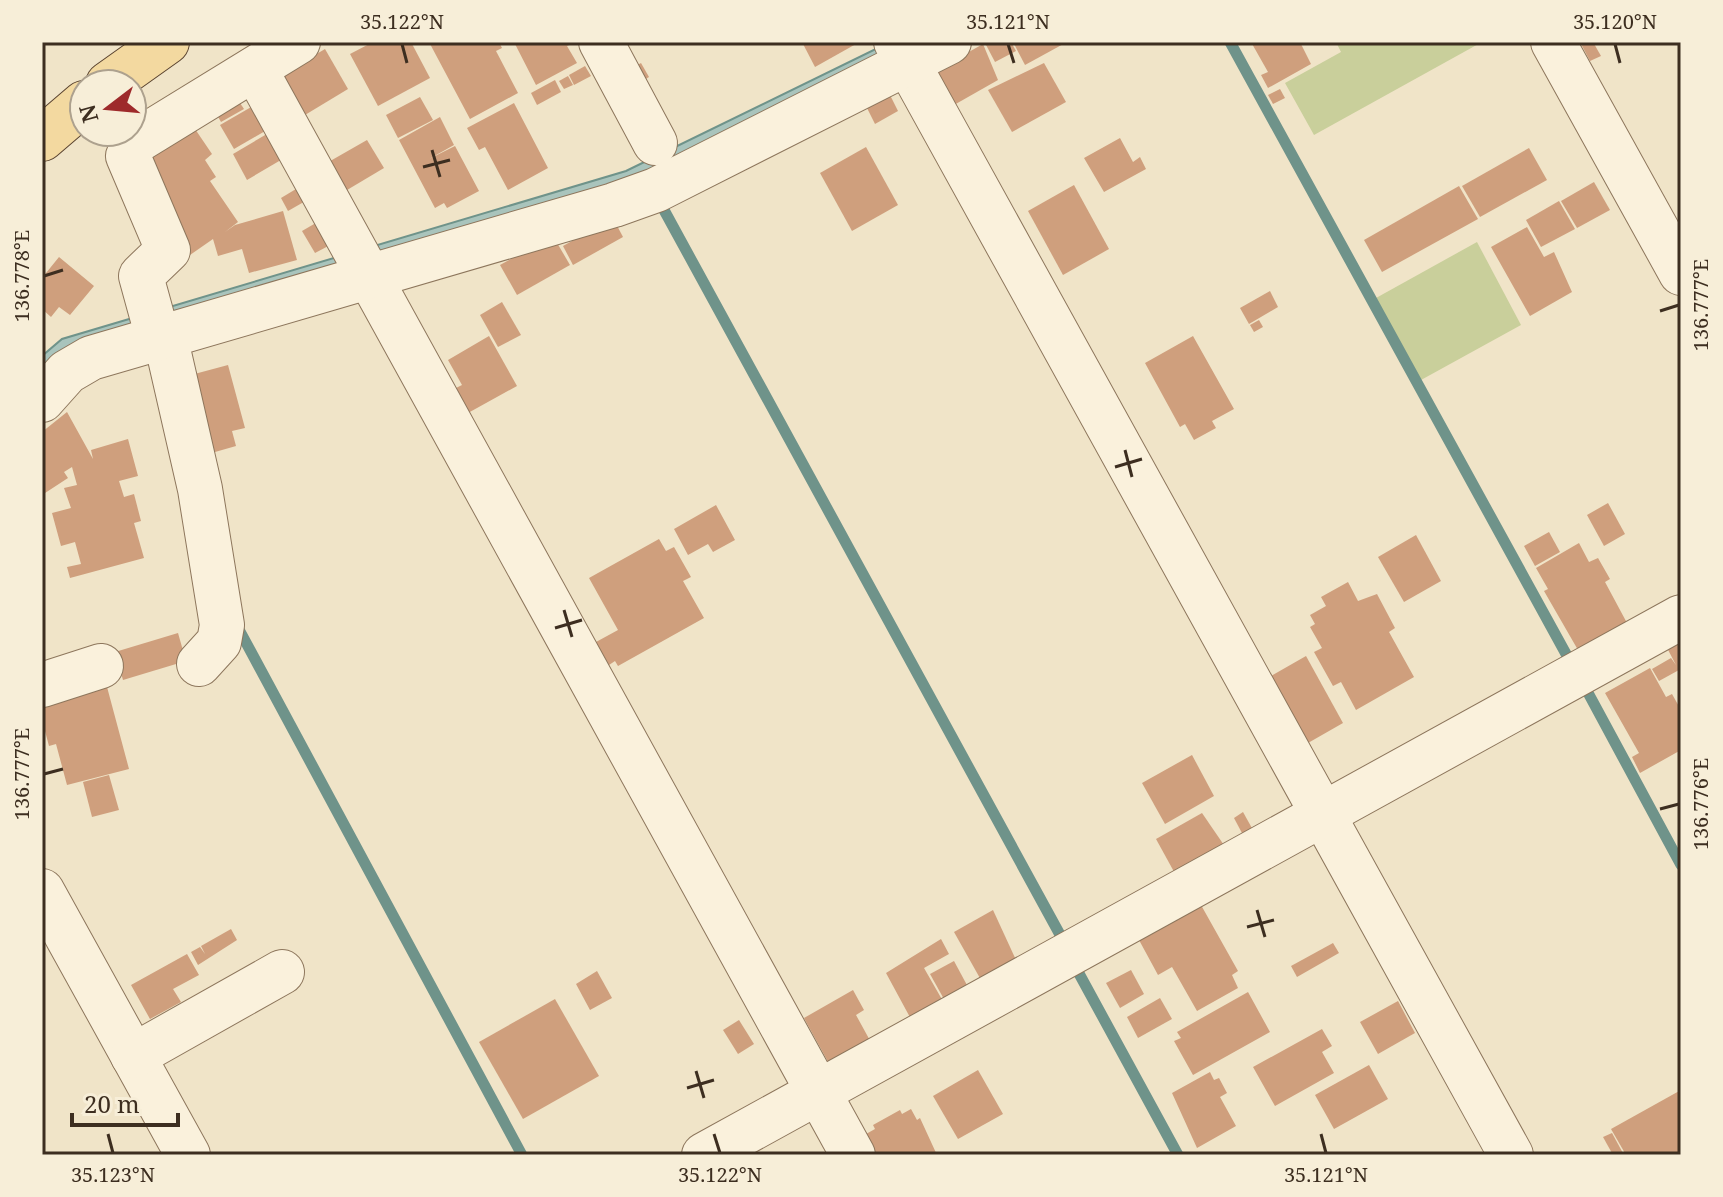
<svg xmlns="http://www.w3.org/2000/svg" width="1723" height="1197" font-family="'Noto Serif',serif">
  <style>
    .green { fill: #c9cf9b }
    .water { fill: #a9c4bc; stroke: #6f938a; stroke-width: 2 }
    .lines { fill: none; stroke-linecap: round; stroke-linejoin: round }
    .stream { stroke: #6f938a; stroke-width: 11 }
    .building { fill: #cf9f7d }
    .minor-casing { stroke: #8d765c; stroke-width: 46 }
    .major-casing { stroke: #5b4430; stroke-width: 46 }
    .minor { stroke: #faf1dc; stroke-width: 44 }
    .major { stroke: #f3d9a0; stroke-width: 44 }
    .ticks { fill: none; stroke: #3d2e20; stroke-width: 3 }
    .neatline { fill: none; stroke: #3d2e20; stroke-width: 3 }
    .ticks-label { font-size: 20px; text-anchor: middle; fill: #3d2e20 }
  </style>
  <rect width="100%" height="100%" fill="#f0e4c8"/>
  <g class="green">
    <polygon points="1336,42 1482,42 1314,135 1285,83 1341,52"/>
    <polygon points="1477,242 1521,325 1421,380 1376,298"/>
  </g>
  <polygon class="water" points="890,42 927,42 689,160 42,380 42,356 62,339 626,171"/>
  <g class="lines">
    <g class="stream">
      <polyline points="1230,42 1571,663"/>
      <polyline points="664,210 1064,942"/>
      <polyline points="236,624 522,1155"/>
      <polyline points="1586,689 1681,865"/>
      <polyline points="1076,968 1178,1155"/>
    </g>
  </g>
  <g class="building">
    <polygon points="373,42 411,42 430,78 378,106 350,54"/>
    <polygon points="429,42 499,42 502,48 496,51 518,93 470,119"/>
    <polygon points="520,42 576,42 567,46 577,63 536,85 515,44"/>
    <polygon points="802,42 855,42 856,44 815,67"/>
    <polygon points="1011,42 1016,51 995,62 985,43"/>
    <polygon points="1013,42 1067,42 1025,65"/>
    <polygon points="1251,42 1300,42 1311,64 1268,88 1261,75 1268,72"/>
    <polygon points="1580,42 1593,42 1601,56 1590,61"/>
    <polygon points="983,44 998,80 954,105 935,71"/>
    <polygon points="325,49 348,89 300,118 276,78"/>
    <polygon points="641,63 649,77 641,82 634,67"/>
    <polygon points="1044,63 1066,102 1012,132 988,90"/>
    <polygon points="585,66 591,76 574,85 569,75"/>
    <polygon points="568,76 573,85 564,89 559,81"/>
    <polygon points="555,80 561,92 537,105 531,93"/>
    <polygon points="1280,89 1285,98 1273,104 1268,95"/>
    <polygon points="889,93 898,111 875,124 866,106"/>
    <polygon points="420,97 433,120 398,138 386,115"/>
    <polygon points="238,100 244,109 221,122 216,113"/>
    <polygon points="258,103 272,127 234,149 220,125"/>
    <polygon points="514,103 548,168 508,190 485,147 479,150 467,128"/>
    <polygon points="440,117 454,145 429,159 455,146 479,191 447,208 444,203 435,208 399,140"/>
    <polygon points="193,126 212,154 205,160 216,177 210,181 238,222 225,232 235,225 283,211 297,260 249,273 242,249 218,256 213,239 190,255 181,242 148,157"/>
    <polygon points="272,131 286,157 247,180 233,154"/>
    <polygon points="1120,138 1133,162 1140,157 1146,169 1104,192 1084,158"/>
    <polygon points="367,140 384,168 342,193 325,164"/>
    <polygon points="866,147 898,205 852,231 820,173"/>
    <polygon points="1529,148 1547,180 1480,217 1462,186"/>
    <polygon points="1594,182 1610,210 1577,228 1561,201"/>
    <polygon points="1074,185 1109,249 1063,275 1028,211"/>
    <polygon points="301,186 309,199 288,211 281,198"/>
    <polygon points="1459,186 1478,219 1382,272 1364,240"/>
    <polygon points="1559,201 1575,229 1541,247 1526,220"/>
    <polygon points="613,218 623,237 573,265 563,246"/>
    <polygon points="321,220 334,243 315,253 302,231"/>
    <polygon points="1527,227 1544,257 1554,252 1572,292 1530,316 1491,247"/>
    <polygon points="553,236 570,265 517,295 500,265"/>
    <polygon points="59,257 94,286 70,315 59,307 51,317 42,309 42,278"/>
    <polygon points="1270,291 1278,307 1249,324 1240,308"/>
    <polygon points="502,302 521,335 498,347 480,315"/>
    <polygon points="1259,320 1263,327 1254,332 1250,325"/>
    <polygon points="489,336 517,386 468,413 454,389 462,385 448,360"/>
    <polygon points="1193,336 1234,409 1212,421 1216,428 1194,440 1185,424 1180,427 1145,363"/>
    <polygon points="228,365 245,428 232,431 236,446 208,454 187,376"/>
    <polygon points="67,412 93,459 91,450 128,439 138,476 119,481 124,497 134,494 141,521 134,523 144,558 70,578 67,567 81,564 75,542 61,546 52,513 71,508 64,488 77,485 72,467 64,472 68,478 42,495 42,432"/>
    <polygon points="1608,503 1625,534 1604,546 1587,515"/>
    <polygon points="716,505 735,540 713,552 708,544 688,555 674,529"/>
    <polygon points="1549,532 1560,552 1535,566 1524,546"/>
    <polygon points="1416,535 1441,581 1404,602 1378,557"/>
    <polygon points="659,539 666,551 674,547 691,577 683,581 704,618 618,666 615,661 609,665 596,642 618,630 589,578"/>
    <polygon points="1579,543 1589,562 1598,558 1610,579 1605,582 1627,623 1578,650 1544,591 1548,589 1536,568"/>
    <polygon points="1348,582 1358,601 1377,594 1395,628 1389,632 1414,677 1356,710 1341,682 1333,686 1314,652 1322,648 1310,627 1315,624 1310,615 1326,606 1321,597"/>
    <polygon points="178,633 186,661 123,680 115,652"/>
    <polygon points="1681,638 1681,674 1679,670 1659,681 1652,669 1671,658 1676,665 1666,646"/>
    <polygon points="1306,656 1343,723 1308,743 1271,676"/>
    <polygon points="1650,668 1666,697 1672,694 1681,710 1681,750 1640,773 1632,757 1639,753 1605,693"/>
    <polygon points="103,672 129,769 67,785 56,744 49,746 42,720 42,696"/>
    <polygon points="1192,755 1214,796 1165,824 1142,783"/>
    <polygon points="109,775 119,810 92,817 83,782"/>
    <polygon points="1243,812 1253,830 1243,835 1234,818"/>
    <polygon points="1202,813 1228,851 1178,879 1156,839"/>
    <polygon points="1201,905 1238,971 1232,975 1238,988 1197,1011 1172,967 1158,975 1139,940"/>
    <polygon points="993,910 1016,960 981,980 954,932"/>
    <polygon points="231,929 237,940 198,965 191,952 200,947 205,954 201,946"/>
    <polygon points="941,939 949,954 924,968 944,1003 912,1021 886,973"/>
    <polygon points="1333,943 1339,953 1297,977 1291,966"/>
    <polygon points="187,954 199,975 173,989 181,1002 150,1019 131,985"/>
    <polygon points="954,961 968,987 945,1001 930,974"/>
    <polygon points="1131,970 1144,994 1120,1008 1106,983"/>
    <polygon points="597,971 612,998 590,1010 576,984"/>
    <polygon points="853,990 864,1010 856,1015 873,1046 832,1069 804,1018"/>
    <polygon points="1248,992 1270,1032 1193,1075 1174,1041 1181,1038 1177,1032"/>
    <polygon points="1160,998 1172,1019 1138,1038 1127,1017"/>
    <polygon points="555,999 599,1076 523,1119 479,1042"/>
    <polygon points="1398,1001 1415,1033 1378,1054 1360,1022"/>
    <polygon points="739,1020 754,1044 738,1054 723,1030"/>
    <polygon points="1322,1029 1332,1046 1322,1052 1334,1073 1275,1106 1253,1067"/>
    <polygon points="1369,1065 1388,1099 1334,1129 1315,1095"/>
    <polygon points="978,1070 1003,1114 958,1139 933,1096"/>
    <polygon points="1210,1072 1214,1080 1219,1078 1227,1093 1220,1097 1236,1126 1197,1148 1172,1093"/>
    <polygon points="1681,1090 1681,1155 1626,1155 1611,1129"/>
    <polygon points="911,1109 917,1120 920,1118 937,1155 877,1155 866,1134 875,1129 873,1125 900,1110 902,1114"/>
    <polygon points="1612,1133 1624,1155 1613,1155 1603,1137"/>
  </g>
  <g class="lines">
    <g class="minor-casing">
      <g id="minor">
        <polyline points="601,42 655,143"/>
        <polyline points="896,42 1511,1155"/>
        <polyline points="1553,42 1681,273"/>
        <polyline points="255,69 853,1155"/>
        <polyline points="165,336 200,489 222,625 219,642 199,664"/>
        <polyline points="158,338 141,276 168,250 128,156 135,142 298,42"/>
        <polyline points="42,400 67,372 91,358 614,205 656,190 949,42"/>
        <polyline points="42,685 101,666"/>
        <polyline points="42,891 188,1155"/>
        <polyline points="133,1056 282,972"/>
        <polyline points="704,1155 1681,617"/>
      </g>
    </g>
    <g class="major-casing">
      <g id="major">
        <polyline points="108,84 167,42"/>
        <polyline points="42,139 84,103"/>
      </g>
    </g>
    <use href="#minor" class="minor"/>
    <use href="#major" class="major"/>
  </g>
  <path class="ticks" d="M402 44 407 63M1008 44 1014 63M1615 44 1620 63M432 150 440 177M423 167 450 160M44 276 63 270M1660 311 1679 305M1125 450 1132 477M1115 467 1142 459M564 610 572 637M555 628 582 620M44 774 63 769M1660 809 1679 804M1257 910 1265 937M1247 927 1274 920M696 1071 704 1098M687 1088 714 1080M108 1134 113 1153M714 1134 720 1153M1321 1134 1326 1153"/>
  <rect width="1723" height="1197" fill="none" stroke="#f7eed8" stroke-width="88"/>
  <g transform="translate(108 108) rotate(254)"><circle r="38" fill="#f7eed8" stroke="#ada18e" stroke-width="2"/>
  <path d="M0-6L14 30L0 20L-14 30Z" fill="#9e2a2b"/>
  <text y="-12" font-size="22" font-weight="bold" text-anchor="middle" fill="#3d2e20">N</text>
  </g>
  <path d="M72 1113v12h106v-12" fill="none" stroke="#3d2e20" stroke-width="4"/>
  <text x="84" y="1113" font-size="24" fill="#3d2e20" stroke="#f7eed8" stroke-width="6" paint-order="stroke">20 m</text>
  <rect x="44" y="44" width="1635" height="1109" class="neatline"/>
  <g class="ticks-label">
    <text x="402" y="29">35.122°N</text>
    <text x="1008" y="29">35.121°N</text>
    <text x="1615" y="29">35.120°N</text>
    <text transform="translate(22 276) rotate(-90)" y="7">136.778°E</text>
    <text transform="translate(1701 305) rotate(-90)" y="7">136.777°E</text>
    <text transform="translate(22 774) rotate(-90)" y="7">136.777°E</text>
    <text transform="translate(1701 804) rotate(-90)" y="7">136.776°E</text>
    <text x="113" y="1182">35.123°N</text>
    <text x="720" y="1182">35.122°N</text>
    <text x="1326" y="1182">35.121°N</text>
  </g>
</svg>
